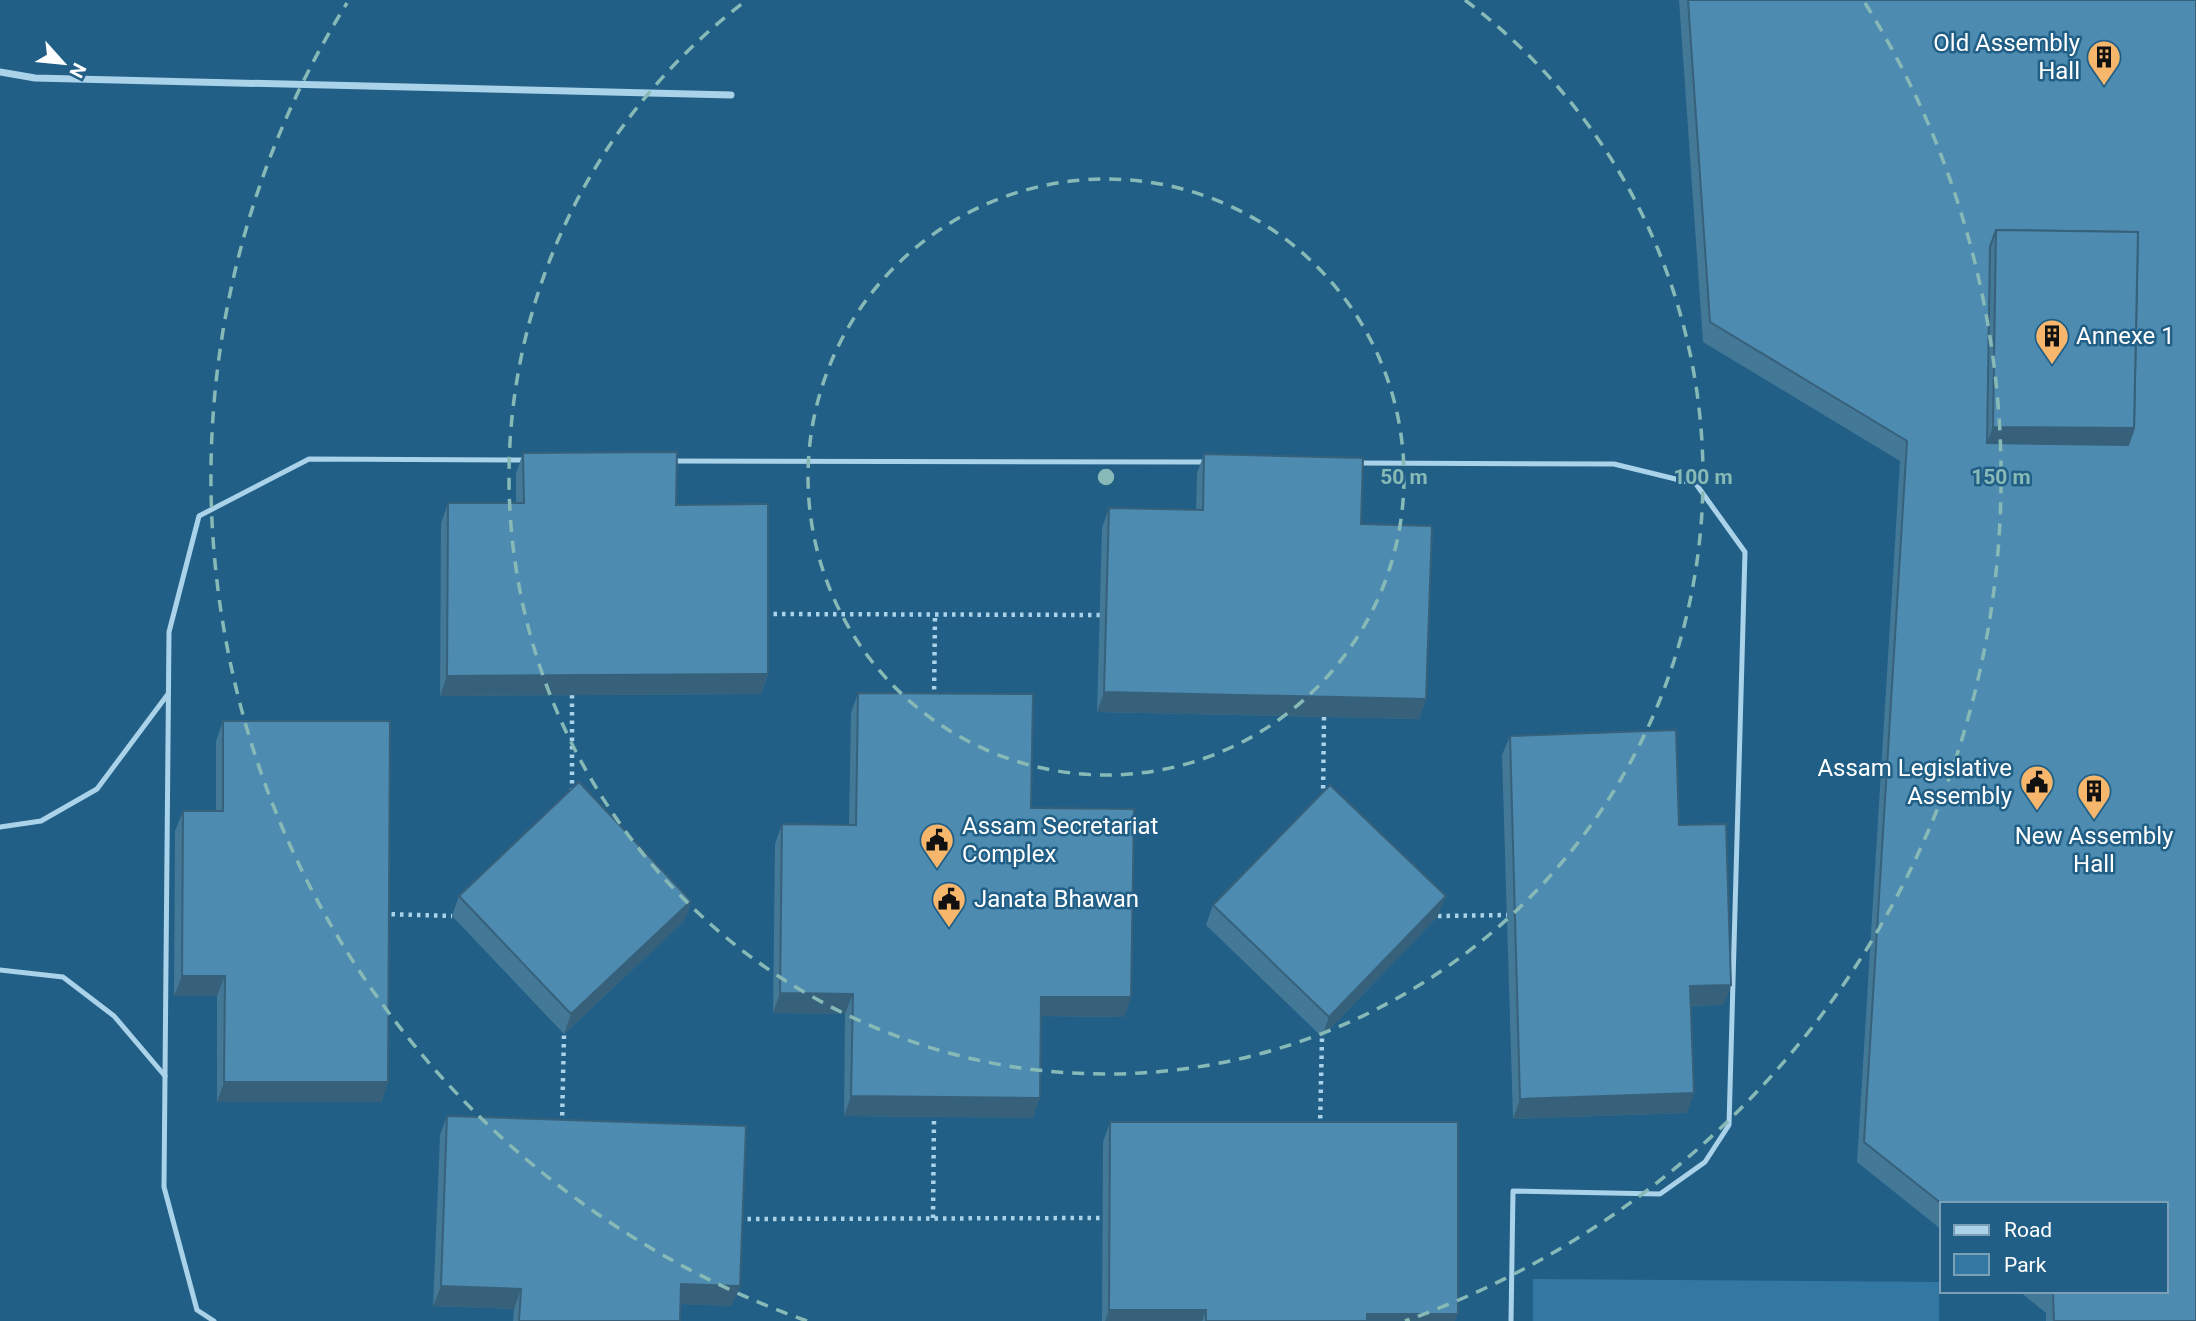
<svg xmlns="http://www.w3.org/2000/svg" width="2196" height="1321" font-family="Roboto,sans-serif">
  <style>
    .green { fill: #3278a2 }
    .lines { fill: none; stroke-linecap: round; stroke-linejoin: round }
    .path { stroke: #aad2e9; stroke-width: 4.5; stroke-dasharray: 3.5 5; stroke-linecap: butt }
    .lane { stroke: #aad2e9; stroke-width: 5 }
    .street { stroke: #aad2e9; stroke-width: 7 }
    .wall { fill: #437897 }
    .shaded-wall { fill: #37617b }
    .building { fill: #4e8bb0; stroke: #37617b; stroke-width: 2; fill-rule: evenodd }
    .ring { fill: none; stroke: #87bab6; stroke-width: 3.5; stroke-dasharray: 12 9 }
    .labels { text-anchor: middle; stroke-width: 5; stroke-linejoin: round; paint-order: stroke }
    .poi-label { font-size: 24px; fill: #fff; stroke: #215f86; text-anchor: start }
    .centre { fill: #87bab6; stroke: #215f86; stroke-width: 3.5 }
    .ring-label { font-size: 21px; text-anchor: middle; font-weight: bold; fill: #87bab6; stroke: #215f86; stroke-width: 5; stroke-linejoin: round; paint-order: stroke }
  </style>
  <rect width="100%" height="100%" fill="#215f86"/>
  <polygon class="green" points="1533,1279 1939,1282 1939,1321 1533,1321"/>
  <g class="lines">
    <g class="path">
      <polyline points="765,614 1100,615"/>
      <polyline points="572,695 572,792"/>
      <polyline points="934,698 935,615"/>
      <polyline points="1323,797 1324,717"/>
      <polyline points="383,914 452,916"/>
      <polyline points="1438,916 1507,915"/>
      <polyline points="562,1124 564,1034"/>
      <polyline points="1320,1127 1322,1037"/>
      <polyline points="933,1218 934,1117"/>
      <polyline points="739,1219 1102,1218"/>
    </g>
    <g class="lane">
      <polyline points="671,461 1207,462"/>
      <polyline points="1357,463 1614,464 1696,484 1745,552 1729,1125 1705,1162 1660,1194 1513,1191 1511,1321"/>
      <polyline points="0,827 41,821 97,789 168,694"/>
      <polyline points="0,970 63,977 114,1016 165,1076"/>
      <polyline points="214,1321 197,1310 164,1187 169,632 199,516 309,459 525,460"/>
    </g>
    <polyline class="street" points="0,72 35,78 731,95"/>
  </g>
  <g class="wall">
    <polygon points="1679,0 2196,0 2196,1321 2046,1321 2046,1313 2019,1291 2166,1291 1942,1204 1942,1230 1857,1162 1900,461 1703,342"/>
    <polygon points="523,453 676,505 768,674 761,694 440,696 441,523 448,503 516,503 516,473"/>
    <polygon points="1204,454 1361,524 1426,699 1419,719 1097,712 1102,528 1109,508 1196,510 1197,473"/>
    <polygon points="858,693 1031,808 1124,1017 1041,1016 1033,1118 844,1116 845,1014 773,1013 775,844 782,824 849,825 851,713"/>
    <polygon points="223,721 388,1082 381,1102 217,1102 217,996 174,996 175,831 183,811 216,811 216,741"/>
    <polygon points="1510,736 1679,825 1724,1005 1691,1006 1687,1113 1513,1119 1502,755"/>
    <polygon points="459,896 691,901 684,921 564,1034 452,916"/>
    <polygon points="1213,905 1438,916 1322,1037 1206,925"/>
    <polygon points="447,1116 732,1306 681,1304 680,1321 513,1321 514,1309 433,1306 440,1135"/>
    <polygon points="1110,1122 1455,1321 1102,1321 1103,1142"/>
  </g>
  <g class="shaded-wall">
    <polygon points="1993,427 2134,428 2121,465 1979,463"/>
    <polygon points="768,674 761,694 440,696 447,676"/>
    <polygon points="1104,692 1426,699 1419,719 1097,712"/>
    <polygon points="1446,896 1438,916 1322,1037 1329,1017"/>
    <polygon points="691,901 684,921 564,1034 571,1014"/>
    <polygon points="182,976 225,976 217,996 174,996"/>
    <polygon points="1731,985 1724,1005 1683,1006 1690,986"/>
    <polygon points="780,993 853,994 845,1014 773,1013"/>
    <polygon points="1041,997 1131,997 1124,1017 1034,1016"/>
    <polygon points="224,1082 388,1082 381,1102 217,1102"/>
    <polygon points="1694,1093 1687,1113 1513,1119 1520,1099"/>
    <polygon points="851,1096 1040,1098 1033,1118 844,1116"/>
    <polygon points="681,1284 740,1286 732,1306 674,1304"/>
    <polygon points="441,1286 521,1289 514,1309 433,1306"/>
    <polygon points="1109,1310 1206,1310 1202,1321 1105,1321"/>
    <polygon points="1367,1314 1458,1314 1455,1321 1364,1321"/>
  </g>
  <g class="building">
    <path d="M1688 0H2196V1321H2054L2053 1293 2051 1291H2166V1204H1942L1864 1142 1907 441 1710 322ZM1996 230 2138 232 2134 428 2128 445 1987 443 1990 247Z"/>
    <polygon points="1996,230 2138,232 2134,428 1993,427"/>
    <polygon points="677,452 676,505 768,504 768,674 447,676 448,503 524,503 523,453"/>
    <polygon points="1204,454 1363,458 1361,524 1432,526 1426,699 1104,692 1109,508 1203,510"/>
    <polygon points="858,693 1033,694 1031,808 1134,809 1131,997 1041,997 1040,1098 851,1096 853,994 780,993 782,824 856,825"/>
    <polygon points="223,721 390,721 388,1082 224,1082 225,976 182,976 183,811 223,811"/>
    <polygon points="1676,730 1679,825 1726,824 1731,985 1690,986 1694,1093 1520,1099 1510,736"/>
    <polygon points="579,782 691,901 571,1014 459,896"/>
    <polygon points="1330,785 1446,896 1329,1017 1213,905"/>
    <polygon points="447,1116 746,1126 740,1286 681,1284 680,1321 519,1321 521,1289 441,1286"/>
    <polygon points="1110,1122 1458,1122 1458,1314 1367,1314 1367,1321 1206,1321 1206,1310 1109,1310"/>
  </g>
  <g class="ring">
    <circle cx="1106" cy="477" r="298"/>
    <path d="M1465 0A597 597 0 1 1 747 0"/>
    <path d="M807 1321A895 895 0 0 1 347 3M1865 3A895 895 0 0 1 1405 1321"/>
  </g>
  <defs>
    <g id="building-pin" transform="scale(1.75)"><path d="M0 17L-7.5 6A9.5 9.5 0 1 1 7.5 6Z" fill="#f6b66b" stroke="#215f86"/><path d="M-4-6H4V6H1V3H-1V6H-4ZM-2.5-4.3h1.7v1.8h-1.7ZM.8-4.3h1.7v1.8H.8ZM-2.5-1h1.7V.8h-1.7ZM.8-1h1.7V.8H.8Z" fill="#111"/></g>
    <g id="civic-pin" transform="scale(1.75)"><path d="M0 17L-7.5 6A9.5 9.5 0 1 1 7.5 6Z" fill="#f6b66b" stroke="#215f86"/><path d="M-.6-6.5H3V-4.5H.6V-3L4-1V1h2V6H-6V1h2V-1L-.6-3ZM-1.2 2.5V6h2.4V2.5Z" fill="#111"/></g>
  </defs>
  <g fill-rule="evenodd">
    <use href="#building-pin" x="2104" y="57"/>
    <use href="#building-pin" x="2052" y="336"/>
    <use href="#civic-pin" x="2037" y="782"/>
    <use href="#building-pin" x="2094" y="791"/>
    <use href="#civic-pin" x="937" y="840"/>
    <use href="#civic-pin" x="949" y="899"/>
  </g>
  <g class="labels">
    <g class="poi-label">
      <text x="2080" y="51" text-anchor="end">Old Assembly<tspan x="2080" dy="28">Hall</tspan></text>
      <text x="2076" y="344">Annexe 1</text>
      <text x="2012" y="776" text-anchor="end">Assam Legislative<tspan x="2012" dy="28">Assembly</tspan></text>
      <text x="962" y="834">Assam Secretariat<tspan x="962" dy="28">Complex</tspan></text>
      <text x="2094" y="844" text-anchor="middle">New Assembly<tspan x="2094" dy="28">Hall</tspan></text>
      <text x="974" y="907">Janata Bhawan</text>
    </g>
  </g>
  <circle cx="1106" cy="477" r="10" class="centre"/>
  <g class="ring-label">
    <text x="1404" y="484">50 m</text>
    <text x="1703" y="484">100 m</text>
    <text x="2001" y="484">150 m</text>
  </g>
  <rect x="1940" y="1202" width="228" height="91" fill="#215f86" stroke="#7a9fb6" stroke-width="2"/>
  <rect x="1954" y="1225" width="35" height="10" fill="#aad2e9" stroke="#7a9fb6" stroke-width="2"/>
  <text x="2004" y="1237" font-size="21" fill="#ffffff">Road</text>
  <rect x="1954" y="1254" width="35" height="21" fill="#3278a2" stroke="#7a9fb6" stroke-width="2"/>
  <text x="2004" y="1272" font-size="21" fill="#ffffff">Park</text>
  <g transform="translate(63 63) rotate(117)" stroke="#215f86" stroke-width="5" paint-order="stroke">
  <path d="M0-5L12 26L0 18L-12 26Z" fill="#ffffff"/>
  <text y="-10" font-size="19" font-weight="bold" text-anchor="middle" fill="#ffffff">N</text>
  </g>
</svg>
